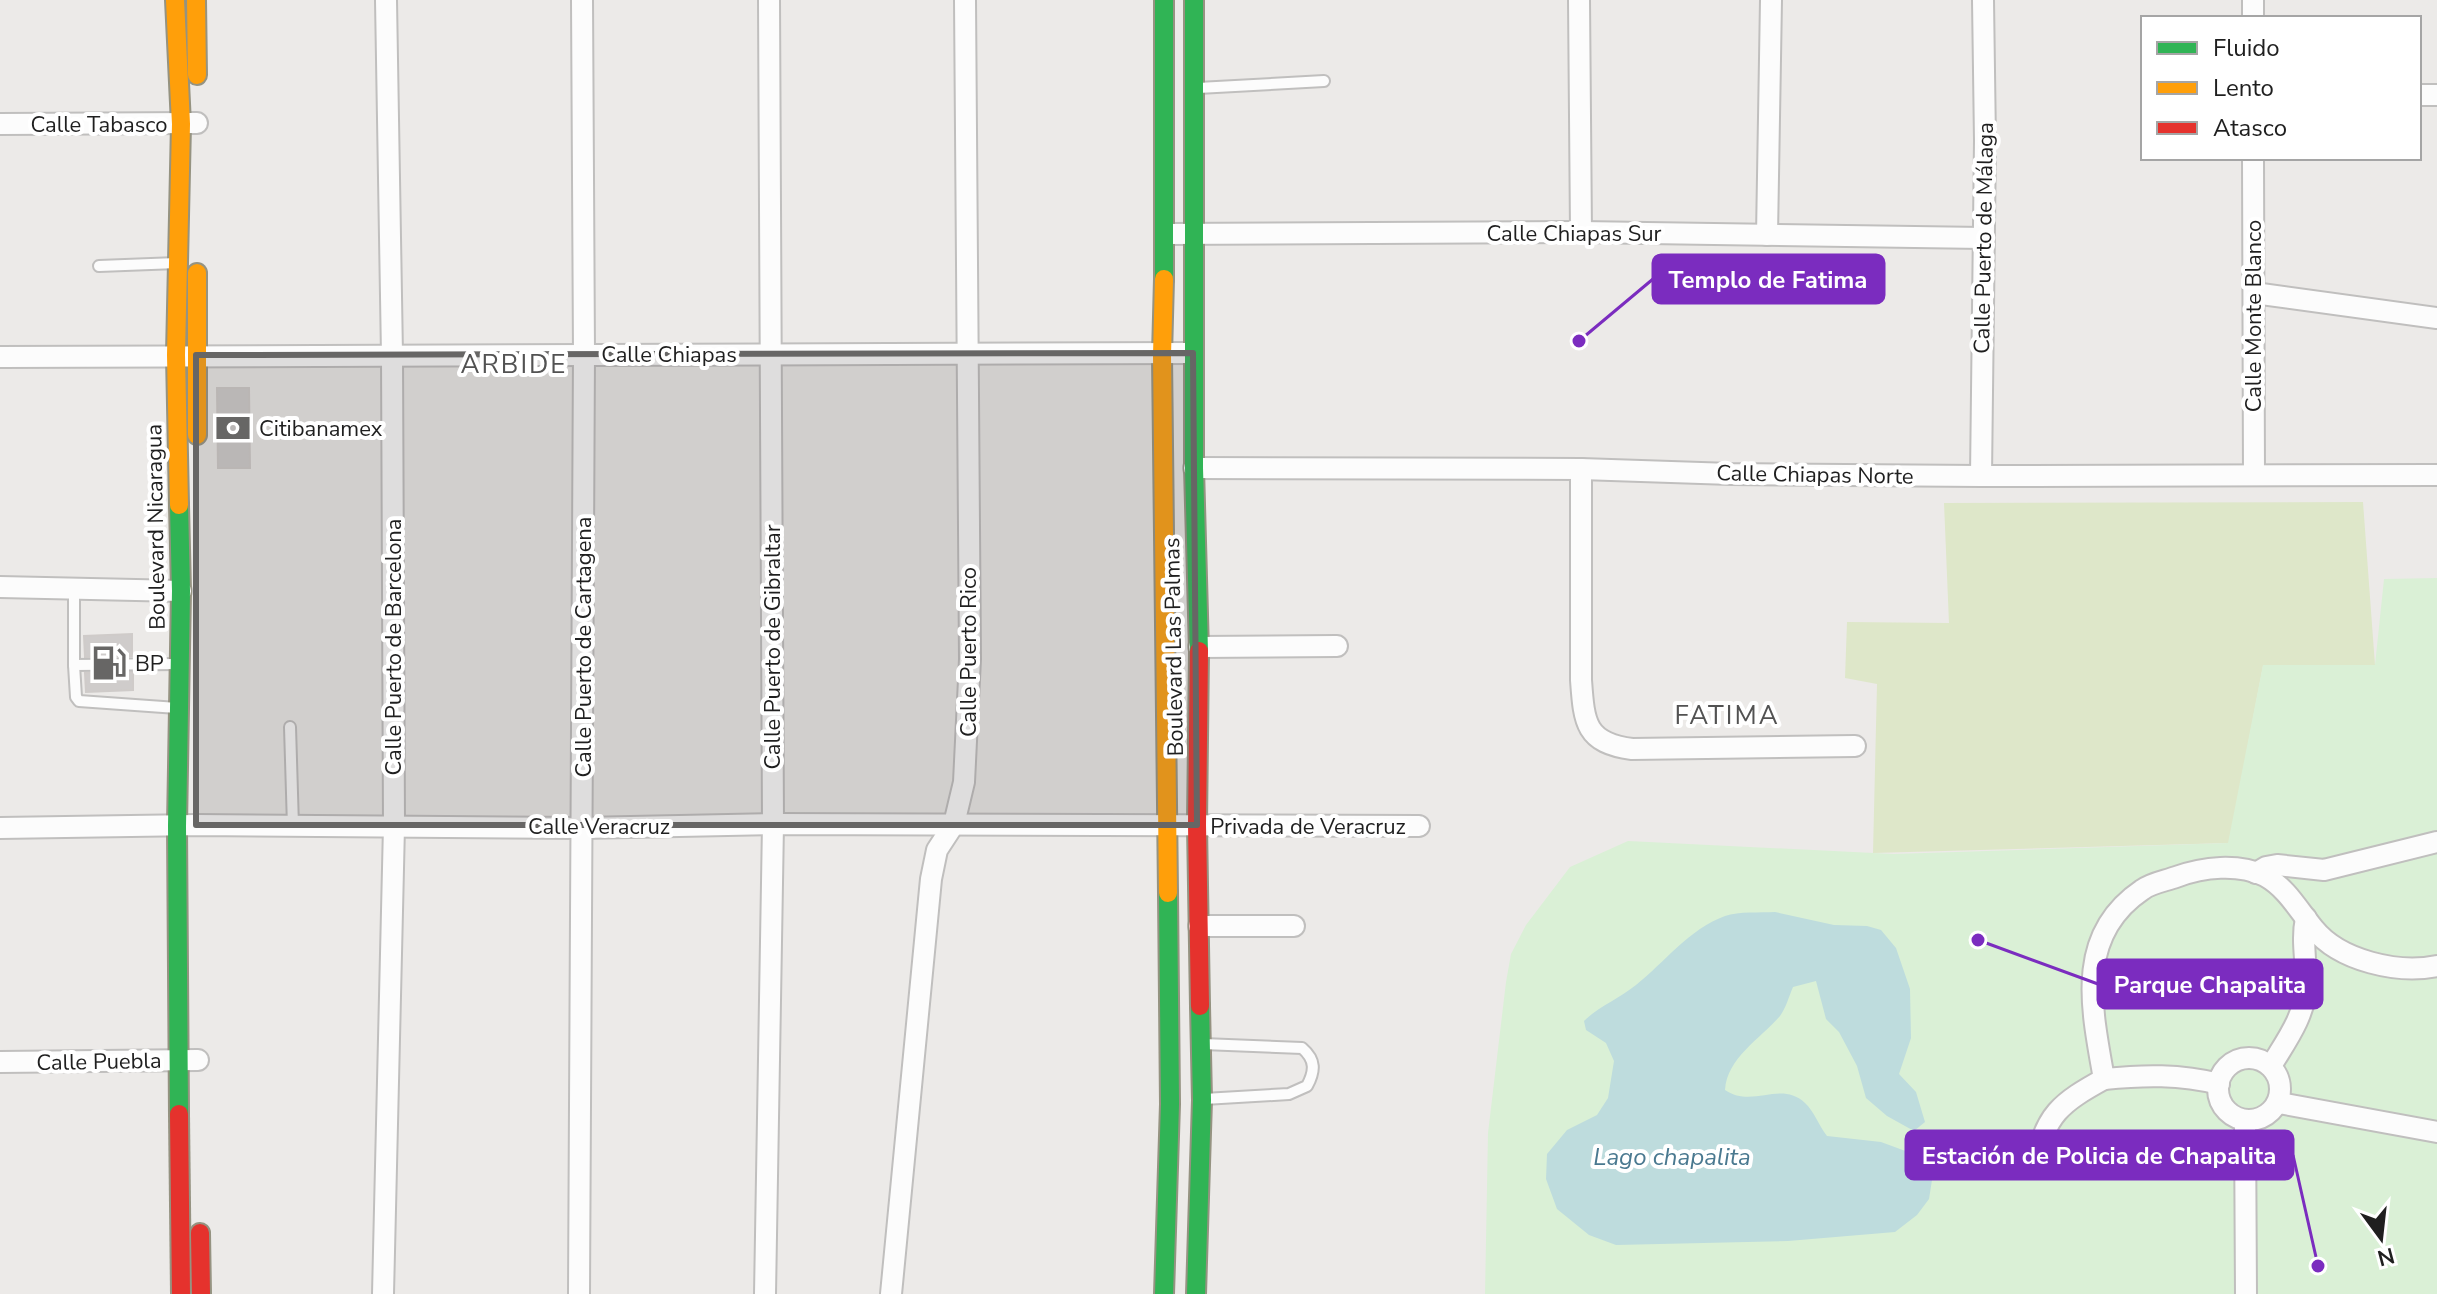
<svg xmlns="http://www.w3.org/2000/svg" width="2437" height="1294" font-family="'Nunito Sans',sans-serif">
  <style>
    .grass { fill: #dee7c9 }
    .park { fill: #daf0d6 }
    .water { fill: #bedcdd }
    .building { fill: #cfcccb; stroke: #cfcbc9; stroke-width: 2 }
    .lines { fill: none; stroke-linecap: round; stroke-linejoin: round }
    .lane-casing { stroke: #c0bfbe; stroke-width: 14 }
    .street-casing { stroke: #c0bfbe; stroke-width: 24 }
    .fast-casing { stroke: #959381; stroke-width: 22 }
    .slow-casing { stroke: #959381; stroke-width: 22 }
    .jam-casing { stroke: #959381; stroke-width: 22 }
    .lane { stroke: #fcfcfc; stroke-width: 10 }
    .street { stroke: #fcfcfc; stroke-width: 20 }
    .fast { stroke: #30b455; stroke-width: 18 }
    .slow { stroke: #ff9f0a; stroke-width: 18 }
    .jam { stroke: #e5322d; stroke-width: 18 }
    .marked { fill: #676665; fill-opacity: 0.2; stroke: #676665; stroke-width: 6; stroke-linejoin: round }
    .labels { text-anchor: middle; stroke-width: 8; stroke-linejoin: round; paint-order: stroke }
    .street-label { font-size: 22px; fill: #1f1f1f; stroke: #fff }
    .poi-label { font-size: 22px; fill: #1f1f1f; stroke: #fff; text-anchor: start }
    .water-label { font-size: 24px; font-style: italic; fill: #4a7990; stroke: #fff }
    .quarter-label { font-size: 26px; letter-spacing: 2px; fill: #525252; stroke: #fff }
    .leader { fill: none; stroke: #7b2cbf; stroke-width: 3 }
    .callout-dot { fill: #7b2cbf; stroke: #fff; stroke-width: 3 }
    .callout { fill: #7b2cbf; stroke: #7b2cbf; stroke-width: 3 }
    .callout-label { font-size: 24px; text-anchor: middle; font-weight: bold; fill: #fff }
  </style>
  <rect width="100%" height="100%" fill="#eceae8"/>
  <polygon class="grass" points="2363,502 2375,665 2263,666 2229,843 1873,853 1877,684 1845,678 1847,622 1949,623 1944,503"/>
  <polygon class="park" points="2437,578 2437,1294 1485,1294 1488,1133 1506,982 1511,954 1526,925 1570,867 1628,841 1894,854 2228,843 2263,665 2375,665 2384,579"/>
  <path class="water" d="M1775 912 1834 925 1867 926 1881 930 1896 948 1910 989 1911 1038 1899 1074 1916 1092 1925 1122 1914 1131 1887 1116 1866 1098 1857 1066 1839 1032 1826 1019 1816 981 1793 987C1789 996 1786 1008 1780 1016 1760 1039 1727 1058 1725 1090 1753 1109 1780 1080 1805 1103 1814 1111 1819 1126 1827 1136L1881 1142 1919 1156 1932 1180 1929 1199 1917 1215 1895 1232 1788 1241 1616 1245 1589 1235 1557 1209 1546 1179 1547 1154 1567 1130 1597 1115 1608 1098 1614 1061 1606 1043 1586 1030 1584 1021C1598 1007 1620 998 1636 985 1665 962 1689 929 1725 916 1739 911 1760 913 1775 912Z"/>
  <g class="building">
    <polygon points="217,388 249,388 250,468 218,468"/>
    <polygon points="132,634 132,656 85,657 84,636"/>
    <polygon points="133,672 133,690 86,692 85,673"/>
  </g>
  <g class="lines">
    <g class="lane-casing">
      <g id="lane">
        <polyline points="1198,88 1324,81"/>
        <polyline points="99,266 177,263"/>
        <polyline points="74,587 74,665 178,664"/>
        <polyline points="74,665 76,697 79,701 177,708"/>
        <polyline points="290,727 293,826"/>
        <path d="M1203 1044 1302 1048C1316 1060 1315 1071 1307 1086L1289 1094 1204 1099"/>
      </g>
    </g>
    <g class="street-casing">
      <g id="street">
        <polyline points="1579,0 1581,232"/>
        <polyline points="2253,18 2253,0"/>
        <polyline points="2419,95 2437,95"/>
        <polyline points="0,124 197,123"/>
        <polyline points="2253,158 2254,475"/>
        <polyline points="1165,234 1581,232 1983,238"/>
        <polyline points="1767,235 1771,0"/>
        <polyline points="2254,293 2437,318"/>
        <polyline points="0,357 1193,353"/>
        <polyline points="1194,468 1581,469 1731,474 1981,476 2437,475"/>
        <path d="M1581 469V680C1584 722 1585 743 1632 749L1855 746"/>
        <polyline points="1981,476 1985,141 1983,0"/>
        <polyline points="0,587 181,591"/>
        <polyline points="1199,647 1337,646"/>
        <polyline points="0,828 196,825 582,828 773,824 1419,826"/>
        <polyline points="2256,873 2266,867 2277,865 2324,870 2437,842"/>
        <polyline points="1199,926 1294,926"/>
        <circle cx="2249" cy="1089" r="31"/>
        <polyline points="0,1062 198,1060"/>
        <path d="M2271 1066C2286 1041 2305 1016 2306 986 2307 963 2301 941 2306 918"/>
        <path d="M2104 1079C2143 1075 2180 1074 2219 1084"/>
        <polyline points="2279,1103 2437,1132"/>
        <polyline points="2245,1121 2246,1294"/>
        <path d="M2036 1164C2044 1115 2062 1102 2104 1079 2092 1010 2074 936 2142 890 2151 883 2165 881 2176 877 2203 867 2238 863 2265 876 2287 888 2299 911 2314 929 2340 961 2398 974 2437 966"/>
        <polyline points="383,1294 394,826 392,355 386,0"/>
        <polyline points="579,1294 584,354 582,0"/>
        <polyline points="765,1294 773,824 769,0"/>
        <polyline points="891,1294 931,879 937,850 954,824 964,782 970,659 965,0"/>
      </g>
    </g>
    <g class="fast-casing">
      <g id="fast">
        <polyline points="1194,0 1194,468 1199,651"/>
        <polyline points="1164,279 1164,0"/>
        <polyline points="179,505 181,591 177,826 179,1114"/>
        <polyline points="1164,1294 1170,1104 1168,893"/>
        <polyline points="1196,1294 1202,1100 1200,1006"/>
      </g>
    </g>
    <g class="slow-casing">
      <g id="slow">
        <polyline points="175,0 181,124 176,355 179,505"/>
        <polyline points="196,0 197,75"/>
        <polyline points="197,273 197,435"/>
        <polyline points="1164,279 1162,355 1168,893"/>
      </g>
    </g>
    <g class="jam-casing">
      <g id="jam">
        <polyline points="1199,651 1197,825 1200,1006"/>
        <polyline points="179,1114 181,1294"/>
        <polyline points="200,1233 201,1294"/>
      </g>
    </g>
    <use href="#lane" class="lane"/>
    <use href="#street" class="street"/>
    <use href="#fast" class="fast"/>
    <use href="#slow" class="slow"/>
    <use href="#jam" class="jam"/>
  </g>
  <path class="marked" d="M1193 353 1197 825H196V355Z"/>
  <defs>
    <g id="bank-bare" transform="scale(2.76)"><path d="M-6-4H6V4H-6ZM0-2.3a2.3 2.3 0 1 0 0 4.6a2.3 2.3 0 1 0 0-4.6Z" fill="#676665" stroke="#fff" stroke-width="2.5" paint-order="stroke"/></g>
    <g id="fuel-bare" transform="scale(2.76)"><path d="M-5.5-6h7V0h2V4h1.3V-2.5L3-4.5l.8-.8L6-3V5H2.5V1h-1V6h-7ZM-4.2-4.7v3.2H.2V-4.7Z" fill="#676665" stroke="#fff" stroke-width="2.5" paint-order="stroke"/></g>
  </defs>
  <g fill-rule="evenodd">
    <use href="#bank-bare" x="233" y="428"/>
    <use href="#fuel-bare" x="109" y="663"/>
  </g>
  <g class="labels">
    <g class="street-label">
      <text x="99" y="132">Calle Tabasco</text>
      <text x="1574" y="241">Calle Chiapas Sur</text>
      <text transform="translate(1983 238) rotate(-89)" y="8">Calle Puerto de Málaga</text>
      <text transform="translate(2253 316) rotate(-90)" y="8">Calle Monte Blanco</text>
      <text x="669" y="362">Calle Chiapas</text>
      <text transform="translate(1815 474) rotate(1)" y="8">Calle Chiapas Norte</text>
      <text transform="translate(155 527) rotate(-91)" y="8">Boulevard Nicaragua</text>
      <text transform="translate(393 647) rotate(-90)" y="8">Calle Puerto de Barcelona</text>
      <text transform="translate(583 647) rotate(-90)" y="8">Calle Puerto de Cartagena</text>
      <text transform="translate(772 647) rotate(-90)" y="8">Calle Puerto de Gibraltar</text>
      <text transform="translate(1173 647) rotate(-91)" y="8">Boulevard Las Palmas</text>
      <text transform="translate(968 652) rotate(-90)" y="8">Calle Puerto Rico</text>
      <text x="599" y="834">Calle Veracruz</text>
      <text x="1308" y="834">Privada de Veracruz</text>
      <text transform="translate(99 1061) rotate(-1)" y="8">Calle Puebla</text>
    </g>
    <g class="poi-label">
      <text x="259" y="436">Citibanamex</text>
      <text x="135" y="671">BP</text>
    </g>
    <g class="water-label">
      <text x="1672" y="1165">Lago chapalita</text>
    </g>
    <g class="quarter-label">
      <text x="514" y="373">ARBIDE</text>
      <text x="1727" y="724">FATIMA</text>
    </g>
  </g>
  <path class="leader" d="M1579 341L1653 279M1978 940L2098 984M2318 1266L2293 1155"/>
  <g class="callout-dot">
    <circle cx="1579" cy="341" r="8"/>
    <circle cx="1978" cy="940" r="8"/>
    <circle cx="2318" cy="1266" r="8"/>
  </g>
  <g class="callout">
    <rect x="1653" y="255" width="231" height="48" rx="8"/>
    <rect x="2098" y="960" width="224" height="48" rx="8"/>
    <rect x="1906" y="1131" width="387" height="48" rx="8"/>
  </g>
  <g class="callout-label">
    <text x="1768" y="288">Templo de Fatima</text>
    <text x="2210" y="993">Parque Chapalita</text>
    <text x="2099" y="1164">Estación de Policia de Chapalita</text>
  </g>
  <rect x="2141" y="16" width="280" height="144" fill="#ffffff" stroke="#a5a5a5" stroke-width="2"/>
  <rect x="2157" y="42" width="40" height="12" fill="#30b455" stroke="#a5a5a5" stroke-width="2"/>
  <text x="2213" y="56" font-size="24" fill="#1f1f1f">Fluido</text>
  <rect x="2157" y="82" width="40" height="12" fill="#ff9f0a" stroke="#a5a5a5" stroke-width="2"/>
  <text x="2213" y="96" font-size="24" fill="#1f1f1f">Lento</text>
  <rect x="2157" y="122" width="40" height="12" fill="#e5322d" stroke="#a5a5a5" stroke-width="2"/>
  <text x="2213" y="136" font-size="24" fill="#1f1f1f">Atasco</text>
  <g transform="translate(2381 1238) rotate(165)" stroke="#ffffff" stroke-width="6" paint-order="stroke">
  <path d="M0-6L14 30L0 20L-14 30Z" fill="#1f1f1f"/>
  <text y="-12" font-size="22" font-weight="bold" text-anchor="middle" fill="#1f1f1f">N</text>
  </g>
</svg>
